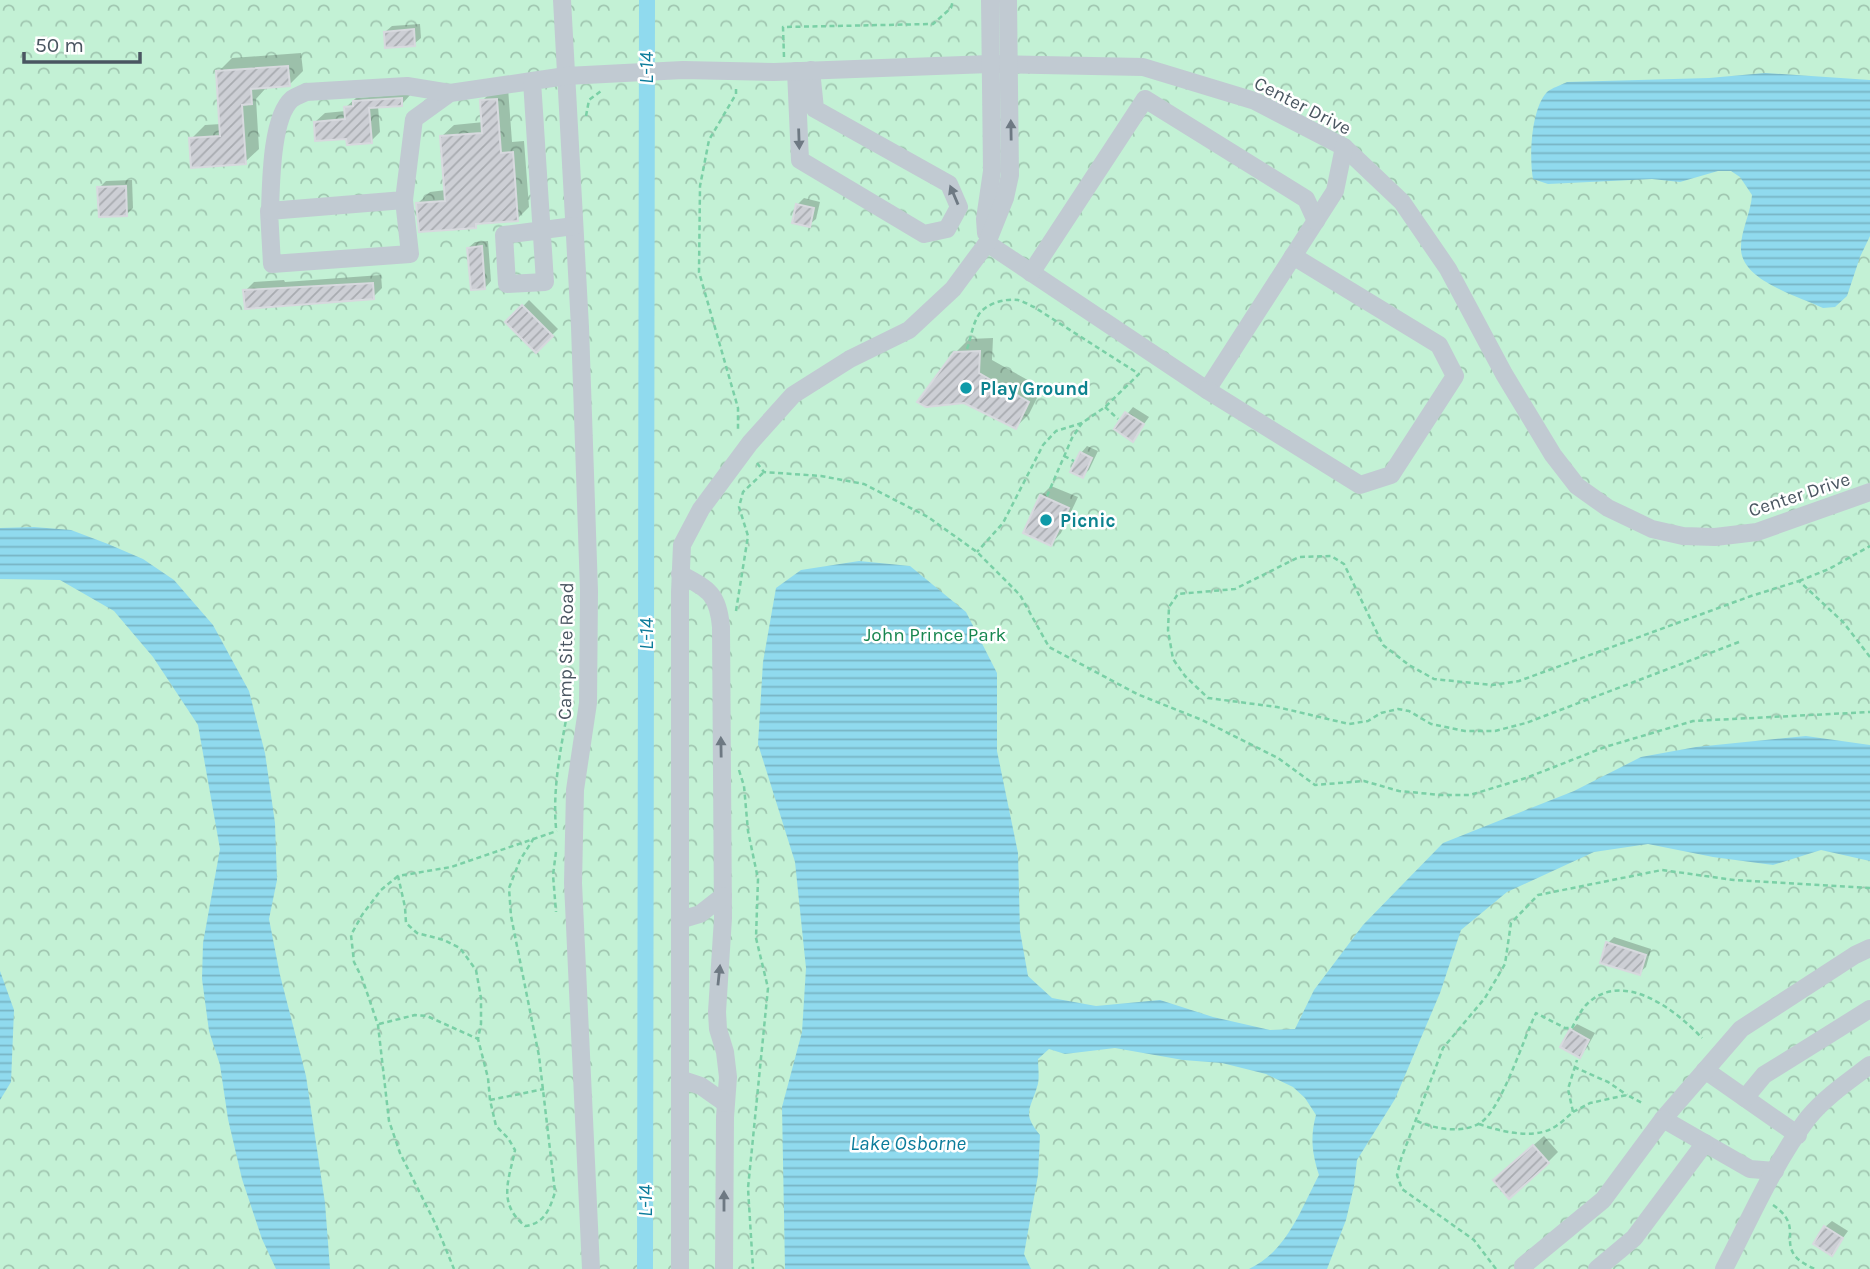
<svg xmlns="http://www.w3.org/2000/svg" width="1870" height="1269" font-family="Karla,sans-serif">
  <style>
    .park { fill: url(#park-crowns) }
    .water { fill: url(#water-rules) }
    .shadow { fill: #0003 }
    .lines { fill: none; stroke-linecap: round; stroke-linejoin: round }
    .canal { stroke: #90daee; stroke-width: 16 }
    .building { fill: url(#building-hatch); stroke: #d7d9de; stroke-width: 2 }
    .path { stroke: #7ad0a6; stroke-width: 2.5; stroke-dasharray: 5 3.5; stroke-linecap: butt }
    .minor { stroke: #c1cad2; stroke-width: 18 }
    .oneway { fill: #6e7983 }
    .culture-dot { fill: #0f9aa8; stroke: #fff; stroke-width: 2.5 }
    .labels { text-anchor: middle; stroke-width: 5; stroke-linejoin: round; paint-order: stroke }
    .street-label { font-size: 19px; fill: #4a5661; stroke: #fff }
    .culture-label { font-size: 19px; font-weight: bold; fill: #0d838f; stroke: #fff; text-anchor: start }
    .park-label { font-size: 19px; fill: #17864f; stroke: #fff }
    .water-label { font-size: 21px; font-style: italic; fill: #0c7c9b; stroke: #fff }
  </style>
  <defs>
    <pattern id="park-crowns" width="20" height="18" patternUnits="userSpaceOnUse" patternTransform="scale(1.75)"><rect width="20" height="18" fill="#c3f1d5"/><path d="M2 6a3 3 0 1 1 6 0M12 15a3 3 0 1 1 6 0" fill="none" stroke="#a0c6b0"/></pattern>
    <pattern id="water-rules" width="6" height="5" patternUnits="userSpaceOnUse" patternTransform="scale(1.75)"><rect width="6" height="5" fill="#90daee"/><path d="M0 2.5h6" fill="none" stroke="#78b4c4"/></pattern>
    <pattern id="building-hatch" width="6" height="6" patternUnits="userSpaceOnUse" patternTransform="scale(1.75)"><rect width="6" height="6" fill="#cdcfd5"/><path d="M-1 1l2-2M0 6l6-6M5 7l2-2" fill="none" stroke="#a8abb0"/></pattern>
  </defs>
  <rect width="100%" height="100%" fill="#f5f3f3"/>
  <rect class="park" x="0" y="0" width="1870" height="1269"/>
  <g class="water">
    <path d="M1765 73 1870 80V236L1860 257 1847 296 1835 307 1823 308C1798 296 1743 281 1741 250 1740 232 1751 213 1752 195L1740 177 1731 171H1718L1680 182 1652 179 1548 184 1533 179C1529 157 1531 109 1547 92 1552 88 1561 85 1567 82L1709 78Z"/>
    <polygon points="34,527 71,530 108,544 143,559 174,580 213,625 249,691 265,753 275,823 277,880 269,919 280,975 306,1076 325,1203 330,1269 276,1269 262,1239 242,1179 228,1119 220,1065 209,1031 202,979 203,943 220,849 198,725 153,657 114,611 60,580 0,579 0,528"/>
    <path d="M859 561 910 566 966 612 997 673V751L1018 853 1020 931 1028 976 1052 998 1096 1006 1160 1000 1213 1017 1270 1030 1295 1029 1314 990 1363 925 1443 843 1574 791 1641 757 1696 747 1806 736 1870 745V861L1821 850 1773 865 1713 857 1648 844 1594 852 1507 892 1461 930 1440 993 1395 1099 1357 1160 1354 1186 1346 1220 1327 1269H1249C1287 1251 1300 1211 1319 1175 1312 1153 1310 1137 1316 1115L1305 1098 1293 1087 1266 1074 1222 1063 1183 1060 1115 1048 1065 1054 1049 1049 1038 1059C1038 1068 1040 1079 1037 1087 1030 1110 1022 1113 1040 1135L1038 1175 1024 1254 1031 1269H785L782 1107 802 1032 806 968 795 862 758 744 763 662 776 588 801 570Z"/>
    <polygon points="0,971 14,1010 11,1082 0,1100"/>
  </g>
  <g class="shadow">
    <polygon points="420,24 421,38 414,44 385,32 392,26"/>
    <polygon points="301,53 303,71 289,85 265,86 265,89 256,99 259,149 245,162 191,139 205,125 221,124 218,72 232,58"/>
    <polygon points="508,88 512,142 524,141 529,207 517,219 480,221 476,226 418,203 430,192 446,190 442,136 454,125 484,122 482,101 494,89"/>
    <polygon points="411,94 402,104 378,106 380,132 371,141 348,137 315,122 325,113 346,111 346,107 356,98"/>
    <polygon points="132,180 133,208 127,214 99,188 106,181"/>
    <polygon points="804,198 820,202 816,219 809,225 798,204"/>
    <polygon points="488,241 491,281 485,288 468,248 475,242"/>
    <polygon points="381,275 382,288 373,297 245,291 254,282 284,280 285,282"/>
    <polygon points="529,300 558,329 536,351 508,322"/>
    <polygon points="993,338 992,360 1042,388 1029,414 1016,427 955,353 969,339"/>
    <polygon points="1133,407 1149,417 1133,439 1116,428"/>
    <polygon points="1087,446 1098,451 1089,470 1082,476 1081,453"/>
    <polygon points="1051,486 1078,497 1061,533 1051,544 1041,496"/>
    <polygon points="1614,937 1651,949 1646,967 1639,973 1608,943"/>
    <polygon points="1577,1024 1595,1033 1586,1049 1579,1056 1571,1030"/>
    <polygon points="1544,1136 1558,1152 1548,1162 1505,1170"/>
    <polygon points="1832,1221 1848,1231 1832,1253 1825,1227"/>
  </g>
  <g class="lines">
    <polyline class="canal" points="645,1269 647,0"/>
  </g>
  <g class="building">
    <polygon points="414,29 415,46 385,48 384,32"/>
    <polygon points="288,66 290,86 251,89 252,104 242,105 246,164 191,168 189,138 220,136 216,71"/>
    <polygon points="402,98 402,106 369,108 372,143 347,145 346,139 315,141 314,122 345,119 344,107 353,106 353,101"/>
    <polygon points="497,99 501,153 513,152 518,221 476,224 476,228 419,232 416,203 445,201 440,136 482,133 480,100"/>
    <polygon points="126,186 127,216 99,217 97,187"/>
    <polygon points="796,204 814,208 810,227 792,223"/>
    <polygon points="482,246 485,289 471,290 467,248"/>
    <polygon points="373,283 374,299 245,309 243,290"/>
    <polygon points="522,305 553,336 536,353 505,322"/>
    <polygon points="980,351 979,373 1029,402 1016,429 964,403 926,407 917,402 954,352"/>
    <polygon points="1125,412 1144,424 1133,442 1114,429"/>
    <polygon points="1080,452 1092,458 1083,478 1070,472"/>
    <polygon points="1040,495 1069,508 1051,546 1023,533"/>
    <polygon points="1606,942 1646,955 1640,975 1600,963"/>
    <polygon points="1570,1029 1589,1040 1580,1058 1560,1047"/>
    <polygon points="1533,1145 1549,1163 1509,1199 1493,1180"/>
    <polygon points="1824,1226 1843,1238 1832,1256 1813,1244"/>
  </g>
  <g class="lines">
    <g class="path">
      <polyline points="784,57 783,27 933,24 951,8 953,0"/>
      <polyline points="736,89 736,94 709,140 700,186 699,272 738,408 738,432"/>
      <polyline points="586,116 589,100 601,91"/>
      <path d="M967 349C971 338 972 326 978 316 984 304 1005 298 1018 300 1023 301 1029 305 1034 307L1139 374 1105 407 1082 423 1056 431 1043 445 1003 523 977 552"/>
      <polyline points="1105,407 1118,419"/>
      <polyline points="1064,456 1074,461"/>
      <polyline points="757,463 764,472 821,476 864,484 928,517 977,552 1020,595 1049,647 1137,694 1202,720 1278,758 1315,785 1364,781 1399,791 1441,795 1470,795 1526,778 1605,747 1693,721 1870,712"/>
      <polyline points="1047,496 1072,438 1082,423"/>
      <polyline points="1799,581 1829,569 1870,546"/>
      <polyline points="736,611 748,536 739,507 743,492 764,472"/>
      <polyline points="1739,642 1526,723 1495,731 1465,731 1431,724 1409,711 1398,709 1381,713 1368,721 1349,724 1277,707 1208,698 1185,676 1173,659 1168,630 1169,607 1178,594 1235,589 1299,557 1331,556 1344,564 1383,645 1409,665 1434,679 1492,685 1519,681 1751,596 1799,581 1843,622 1870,657"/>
      <polyline points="739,770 744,786 748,831 758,879 756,938 768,988 748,1188 753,1269"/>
      <path d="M556 828C552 783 563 738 571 693"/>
      <path d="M534 838 520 860 509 888 511 916 539 1056 555 1192C550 1209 544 1224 525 1226 497 1203 509 1180 515 1150L508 1138 496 1126 490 1100 488 1078 478 1039 481 1024V998L476 970 460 948 444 940 417 933 406 923 405 907 398 876 451 867 557 831"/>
      <polyline points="556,852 553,875 556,912"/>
      <polyline points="398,876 381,890 362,915 351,935 354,962 362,978 378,1025 389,1121 400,1153 436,1225 454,1269"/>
      <polyline points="379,1024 415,1015 427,1016 478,1039"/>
      <polyline points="1574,1067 1608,1082 1627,1095"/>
      <polyline points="490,1100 544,1089"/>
      <polyline points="1573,1112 1590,1103 1627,1095 1644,1104"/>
      <path d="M1417 1121C1434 1129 1462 1134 1480 1123 1501 1111 1524 1037 1536 1013L1565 1028H1572C1576 1020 1581 1010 1587 1004 1623 969 1676 1010 1702 1038"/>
      <path d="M1479 1124C1498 1131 1531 1139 1551 1129 1559 1125 1566 1118 1573 1112L1568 1089 1577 1060"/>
      <path d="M1773 1205C1802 1225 1782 1239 1795 1256 1800 1262 1808 1266 1815 1269"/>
      <polyline points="1496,1269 1474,1240 1402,1189 1397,1175 1401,1159 1443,1048 1485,998 1505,964 1511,923 1538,895 1662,870 1734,880 1870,888"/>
    </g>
    <g class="minor">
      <polyline points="562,0 580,327 589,591 588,703 575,790 573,883 591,1269"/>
      <polyline points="796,71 800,160 924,234 947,229 959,207 949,184 815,109 811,70"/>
      <polyline points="404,200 269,211 272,264 410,254 404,200 414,119 450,93 532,81"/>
      <path d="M270 211C271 185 271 117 292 99 296 96 302 94 306 92L407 86 450 93"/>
      <polyline points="574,226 504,235 507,284 545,282 532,81 566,76 683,70 774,72 990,64 1143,67 1255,101 1344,147 1402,202 1448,269 1504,374 1553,455 1577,486 1608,508 1652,529 1683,536 1715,537 1757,532 1870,492"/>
      <polyline points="986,233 985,219 992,171 990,0"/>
      <polyline points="987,243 1207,390 1335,191 1344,147"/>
      <polyline points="1031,273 1145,99 1306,199 1316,221"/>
      <polyline points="1207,390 1360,485 1391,475 1455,376 1439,345 1293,256"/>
      <path d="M680 574C708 589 718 593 721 627L723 918 717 1012 718 1029 725 1052 728 1077 725 1117 724 1269"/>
      <polyline points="680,920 700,914 723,896"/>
      <polyline points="1705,1070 1798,1135"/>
      <polyline points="680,1079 701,1086 725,1103"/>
      <polyline points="1745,1098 1764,1075 1870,1009"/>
      <polyline points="1775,1171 1750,1169 1663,1119 1741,1029 1855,955 1870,948"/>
      <polyline points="680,1269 680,592 682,545 701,509 750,443 793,395 850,359 909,330 953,289 987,243 1005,198 1010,175 1008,0"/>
      <polyline points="1525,1269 1523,1266 1603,1200 1663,1119"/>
      <polyline points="1597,1269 1634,1238 1705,1143"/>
      <path d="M1724 1269C1750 1219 1774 1163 1808 1118 1825 1097 1849 1081 1870 1065"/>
    </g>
  </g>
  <defs><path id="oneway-solid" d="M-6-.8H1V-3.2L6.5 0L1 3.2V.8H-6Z" transform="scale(1.75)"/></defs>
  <g class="oneway">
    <use href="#oneway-solid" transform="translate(1011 130) rotate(-91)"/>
    <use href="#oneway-solid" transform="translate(799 139) rotate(88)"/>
    <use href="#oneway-solid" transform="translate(954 195) rotate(-113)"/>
    <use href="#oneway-solid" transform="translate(721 747) rotate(-91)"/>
    <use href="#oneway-solid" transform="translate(719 975) rotate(-84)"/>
    <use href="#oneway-solid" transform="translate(724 1201) rotate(-90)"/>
  </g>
  <g class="culture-dot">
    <circle cx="966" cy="388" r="7"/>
    <circle cx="1046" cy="520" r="7"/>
  </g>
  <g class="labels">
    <g class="street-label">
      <text transform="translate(1303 105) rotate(27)" y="7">Center Drive</text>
      <text transform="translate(1799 494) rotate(-18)" y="7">Center Drive</text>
      <text transform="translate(565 651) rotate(-89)" y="7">Camp Site Road</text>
    </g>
    <g class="culture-label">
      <text x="980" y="395">Play Ground</text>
      <text x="1060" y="527">Picnic</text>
    </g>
    <g class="park-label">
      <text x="935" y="641">John Prince Park</text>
    </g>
    <g class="water-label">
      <text transform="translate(646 68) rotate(-90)" y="7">L-14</text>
      <text transform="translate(646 634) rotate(-90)" y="7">L-14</text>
      <text x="908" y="1150">Lake Osborne</text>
      <text transform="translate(645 1201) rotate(-90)" y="7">L-14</text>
    </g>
  </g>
  <path d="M24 52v10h116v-10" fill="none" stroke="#4a5661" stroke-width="3.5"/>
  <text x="35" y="52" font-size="21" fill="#4a5661" stroke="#ffffff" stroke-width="5" paint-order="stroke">50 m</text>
</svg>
